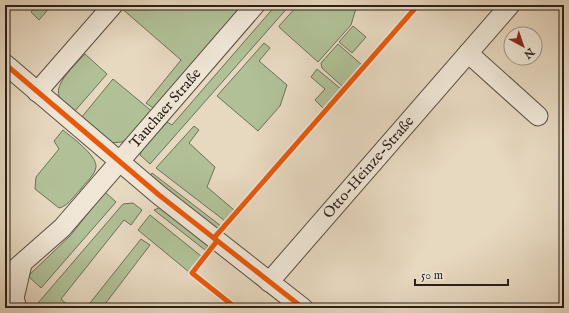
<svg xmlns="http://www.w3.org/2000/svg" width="569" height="313" font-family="'IM FELL English',serif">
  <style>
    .green { fill: #b0c097; stroke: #6d7058 }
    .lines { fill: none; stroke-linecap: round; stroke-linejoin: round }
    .minor-casing { stroke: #594d42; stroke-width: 21 }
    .minor { stroke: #efe6d6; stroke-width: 19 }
    .cycleway-casing { stroke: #efe6d6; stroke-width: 8 }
    .cycleway { stroke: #e8590c; stroke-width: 5 }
    .labels { text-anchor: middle; stroke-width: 3.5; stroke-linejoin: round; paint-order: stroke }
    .street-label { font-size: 15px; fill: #2a1f18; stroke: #efe6d6 }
  </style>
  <rect width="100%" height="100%" fill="#e7d8c0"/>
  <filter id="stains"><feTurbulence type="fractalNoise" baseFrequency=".005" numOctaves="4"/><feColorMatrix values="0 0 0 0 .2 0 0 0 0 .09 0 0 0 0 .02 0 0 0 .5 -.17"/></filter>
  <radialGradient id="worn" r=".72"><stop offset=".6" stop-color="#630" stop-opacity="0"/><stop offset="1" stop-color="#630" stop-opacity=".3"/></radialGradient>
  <g class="green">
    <polygon points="37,5 52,5 39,20 31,12"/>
    <polygon points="121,5 248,5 156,110 146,103 181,60 120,7"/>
    <polygon points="276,5 290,5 150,164 140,155 142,150 167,122 172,125"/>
    <polygon points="298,5 357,5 351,25 318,62 280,28 279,26"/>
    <polygon points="353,26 366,37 352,53 339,42"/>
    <polygon points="264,43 270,48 259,61 287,85 280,106 258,131 217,96"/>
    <polygon points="338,44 362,65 343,87 322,68 321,63"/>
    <path d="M85 54 107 74 74 112C69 108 61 103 59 96 54 83 77 63 85 54Z"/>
    <polygon points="317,69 341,89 324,109 315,100 325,89 311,77"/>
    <polygon points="113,79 154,113 128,142 125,140 122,142 110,143 81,118"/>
    <polygon points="194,126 199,130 189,143 215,167 207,187 234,210 225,221 156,168"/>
    <path d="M63 130C71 137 97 155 96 167 95 175 85 183 80 190 74 196 68 206 59 208L35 189 36 177 59 149 54 141Z"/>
    <polygon points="152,173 221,226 213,231 147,179"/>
    <polygon points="105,192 116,202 41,288 28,276 70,236"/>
    <polygon points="133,203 142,210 131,225 124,220 61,299 71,308 44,308 38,303 123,204"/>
    <polygon points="163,206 210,243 205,250 154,210"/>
    <polygon points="150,215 201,256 189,272 138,230"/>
    <polygon points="141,239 150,245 102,308 86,308"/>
  </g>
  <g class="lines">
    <g class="minor-casing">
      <g id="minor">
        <polyline points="468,53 538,116"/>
        <polyline points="5,64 159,195 303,308"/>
        <polyline points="37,92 113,5"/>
        <polyline points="5,278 62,228 255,5"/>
        <polyline points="269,282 510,5"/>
        <polyline points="17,308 14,298 22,264"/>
      </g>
    </g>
    <use href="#minor" class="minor"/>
    <g class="cycleway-casing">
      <g id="cycleway">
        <polyline points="5,64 159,195 303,308"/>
        <polyline points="214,238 418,5"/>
        <polyline points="217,241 192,273 236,308"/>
      </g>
    </g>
    <use href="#cycleway" class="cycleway"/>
  </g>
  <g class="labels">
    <g class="street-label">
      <text transform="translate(165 108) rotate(-49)" y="5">Tauchaer Straße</text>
      <text transform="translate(368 167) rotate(-49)" y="5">Otto-Heinze-Straße</text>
    </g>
  </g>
  <rect width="569" height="313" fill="none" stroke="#e7d8c0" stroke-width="20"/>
  <rect x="6" y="6" width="557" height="301" fill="none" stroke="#2a1f18" stroke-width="2"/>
  <rect x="10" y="10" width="549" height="293" fill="none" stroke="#2a1f18"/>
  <g transform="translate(523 46) rotate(140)"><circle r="19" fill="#efe6d6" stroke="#a0968a"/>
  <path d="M0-3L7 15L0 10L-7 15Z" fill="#8f2418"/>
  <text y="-6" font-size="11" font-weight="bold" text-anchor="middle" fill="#2a1f18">N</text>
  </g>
  <path d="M415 279v6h93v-6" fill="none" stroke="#2a1f18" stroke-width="2"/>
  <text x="421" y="279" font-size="12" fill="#2a1f18" stroke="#efe6d6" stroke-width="3" paint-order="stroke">50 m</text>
  <rect width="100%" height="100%" filter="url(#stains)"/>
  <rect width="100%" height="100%" fill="url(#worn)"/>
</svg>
